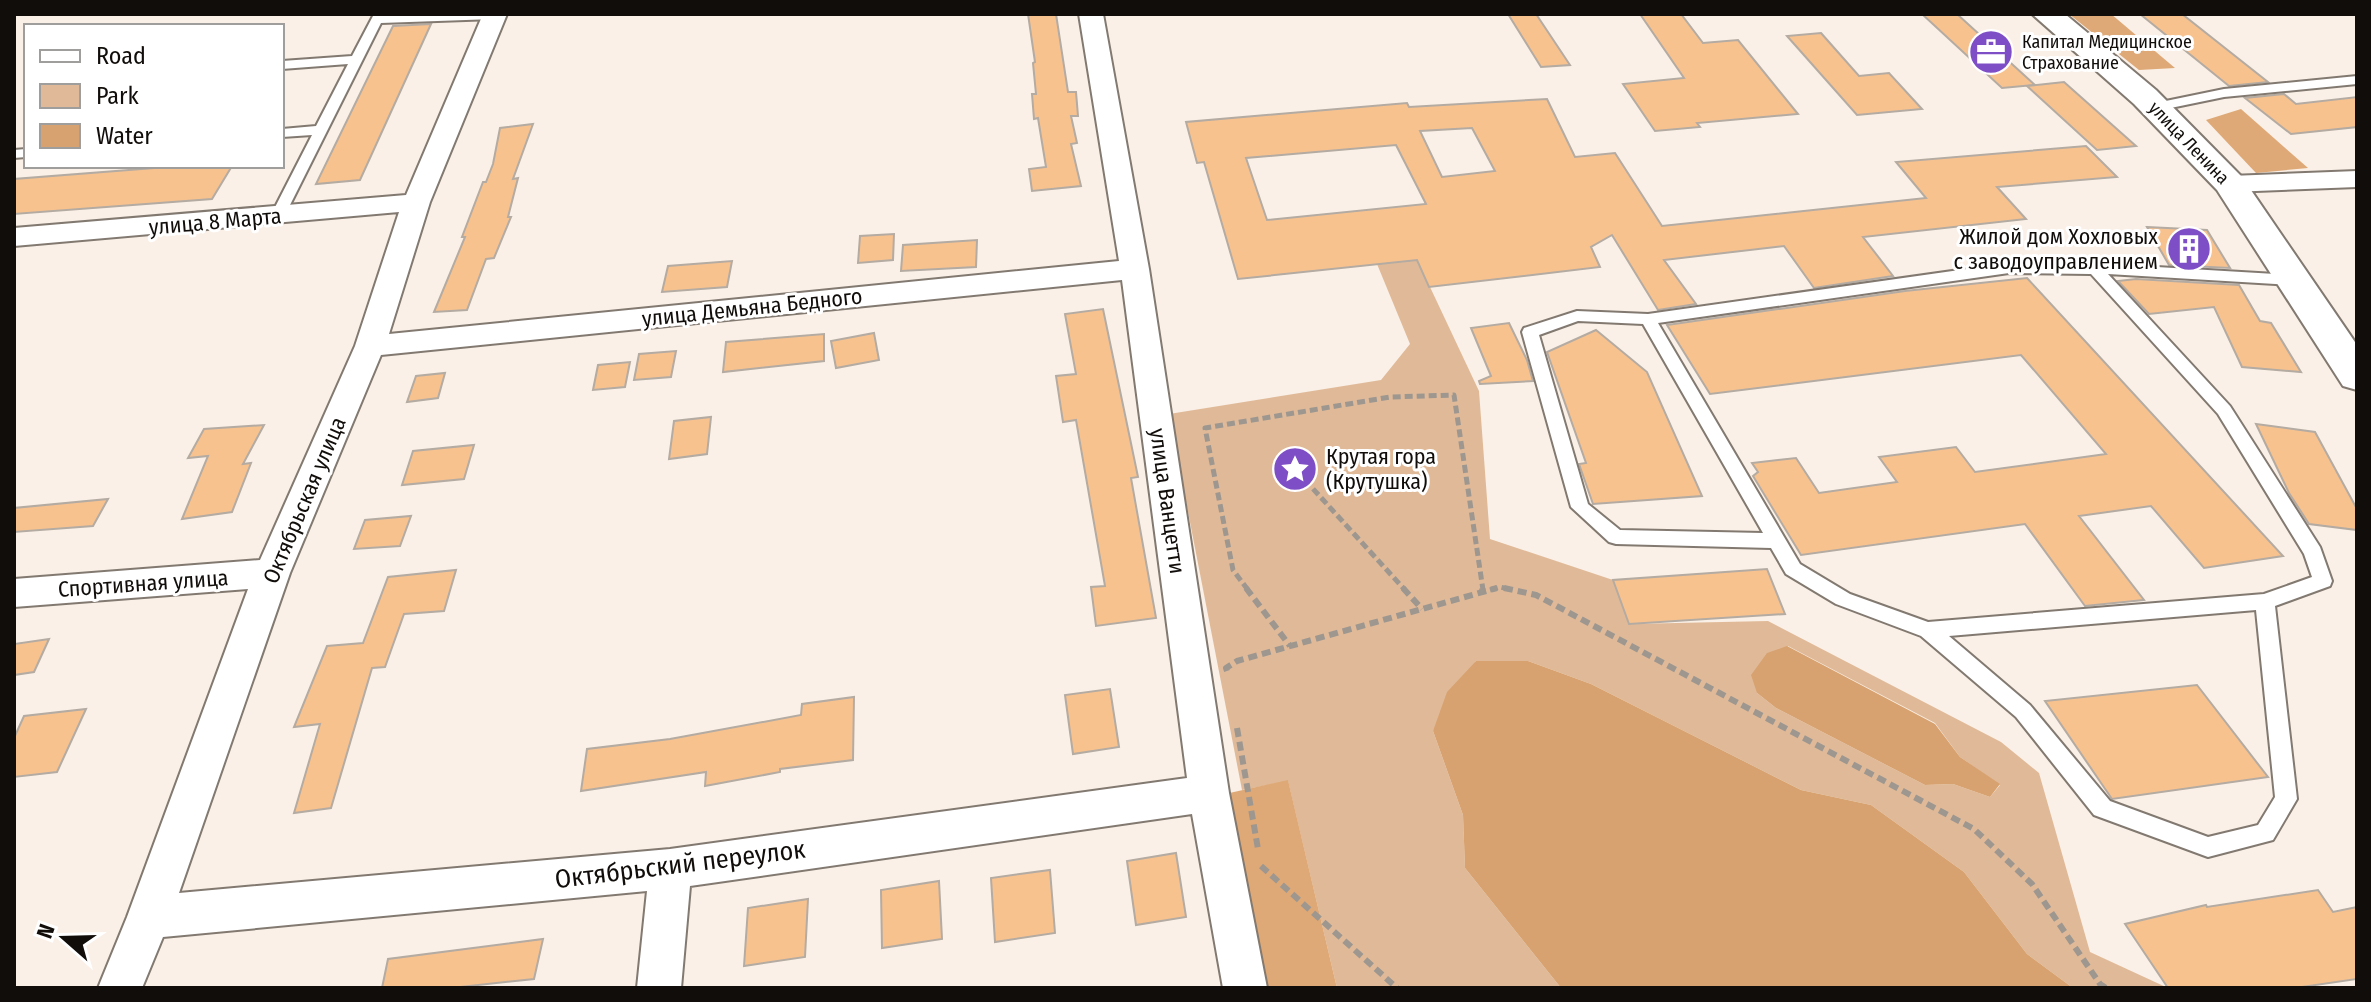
<svg xmlns="http://www.w3.org/2000/svg" width="2371" height="1002" font-family="'Fira Sans Condensed',sans-serif">
  <style>
    .green { fill: #e0ba98; fill-rule: evenodd }
    .forest { fill: #dea977 }
    .water { fill: #d7a270 }
    .building { fill: #f8c28f; stroke: #b4aba2; stroke-width: 2; fill-rule: evenodd }
    .lines { fill: none; stroke-linecap: round; stroke-linejoin: round }
    .lane-casing { stroke: #827971; stroke-width: 4 }
    .street-casing { stroke: #827971; stroke-width: 4 }
    .secondary-casing { stroke: #827971; stroke-width: 4 }
    .path-far1 { stroke: #9e9790; stroke-width: 5; stroke-dasharray: 8 4; stroke-linecap: butt }
    .path { stroke: #9e9790; stroke-width: 6; stroke-dasharray: 9 5; stroke-linecap: butt }
    .lane { fill: #fff; fill-rule: evenodd }
    .street { fill: #fff; fill-rule: evenodd }
    .secondary { fill: #fff; fill-rule: evenodd }
    .labels { text-anchor: middle; stroke-width: 6; stroke-linejoin: round; paint-order: stroke }
    .far-poi-label { font-size: 18px; fill: #100d0a; stroke: #fff; text-anchor: start }
    .far-street-label { font-size: 18px; fill: #100d0a; stroke: #fff }
    .street-label { font-size: 22px; fill: #100d0a; stroke: #fff }
    .poi-label { font-size: 22px; fill: #100d0a; stroke: #fff; text-anchor: end }
    .near-street-label { font-size: 26px; fill: #100d0a; stroke: #fff }
  </style>
  <rect width="100%" height="100%" fill="#faf0e7"/>
  <path class="green" d="M1414 253 1479 391 1490 539 1613 580 1630 624 1768 621 2001 742 2039 773 2090 952 2168 988H2073L2027 954 1964 872 1871 805 1801 790 1591 684 1528 661H1476L1433 731 1463 815 1465 868 1561 988H1337L1288 781 1242 790 1169 414 1381 380 1410 344 1377 264ZM1788 646 1935 723 1960 757 2000 785 1990 797 1953 784 1925 785 1776 708 1757 693Z"/>
  <g class="forest">
    <polygon points="2069,14 2111,14 2175,68 2139,70"/>
    <polygon points="2241,109 2308,168 2256,173 2206,120"/>
    <polygon points="1288,780 1337,988 1262,988 1225,794"/>
  </g>
  <g class="water">
    <polygon points="1787,646 1935,724 1960,757 2000,784 1990,797 1953,784 1925,785 1776,708 1757,693 1751,675 1767,653"/>
    <polygon points="1476,661 1528,661 1591,684 1801,790 1871,805 1964,872 2027,954 2073,988 1561,988 1465,868 1463,815 1433,731 1447,692"/>
  </g>
  <g class="building">
    <polygon points="1028,14 1056,14 1068,92 1076,92 1078,116 1071,116 1077,143 1071,144 1081,186 1032,191 1029,169 1046,167 1038,118 1034,119 1032,94 1036,94 1033,63 1035,62"/>
    <polygon points="1508,14 1536,14 1570,65 1541,67"/>
    <polygon points="1640,14 1681,14 1703,43 1738,40 1798,114 1697,123 1700,127 1655,131 1623,84 1684,78"/>
    <polygon points="1922,14 1957,14 2035,85 2002,88"/>
    <polygon points="2140,14 2182,14 2268,82 2229,86"/>
    <polygon points="431,24 360,180 316,184 393,26"/>
    <polygon points="1821,33 1859,76 1889,73 1922,109 1857,115 1787,36"/>
    <polygon points="2064,82 2136,146 2097,150 2027,86"/>
    <polygon points="2284,94 2296,104 2357,97 2357,127 2291,134 2245,98"/>
    <path d="M1547 99 1575 157 1615 153 1662 226 1926 198 1896 162 2086 146 2117 177 1997 187 2026 219 1863 237 1893 276 1814 288 1784 246 1664 260 1696 304 1658 310 1612 235 1591 247 1600 267 1429 287 1417 260 1238 279 1204 162 1197 163 1186 122 1407 103 1409 107ZM1472 128 1495 171 1442 177 1420 131ZM1396 145 1426 204 1267 220 1246 158Z"/>
    <polygon points="533,124 513,179 518,178 508,217 511,217 494,258 486,259 467,310 434,312 465,237 462,237 483,182 486,182 493,164 500,128"/>
    <polygon points="180,166 232,166 212,199 14,214 14,179"/>
    <polygon points="2147,227 2207,230 2230,268 2169,265"/>
    <polygon points="894,234 893,260 858,263 860,236"/>
    <polygon points="977,240 976,267 901,271 903,245"/>
    <polygon points="732,261 727,287 662,292 668,266"/>
    <polygon points="2027,278 2283,556 2204,568 2151,506 2079,516 2144,600 2085,606 2025,524 1801,555 1753,476 1758,472 1752,463 1796,458 1819,493 1897,482 1879,457 1956,447 1975,472 2106,454 2021,355 1710,394 1667,325 1905,291"/>
    <polygon points="2136,279 2239,285 2260,321 2271,323 2301,372 2242,367 2214,307 2149,314 2118,281"/>
    <polygon points="1103,309 1138,477 1131,478 1156,618 1096,626 1091,587 1105,586 1076,420 1063,422 1056,376 1076,374 1065,314"/>
    <polygon points="1509,323 1527,360 1533,381 1480,384 1479,381 1491,376 1471,328"/>
    <polygon points="1596,330 1647,372 1702,496 1593,504 1579,464 1586,463 1547,352"/>
    <polygon points="874,333 879,360 836,368 831,341"/>
    <polygon points="824,334 824,361 723,372 726,342"/>
    <polygon points="676,351 671,377 634,380 639,354"/>
    <polygon points="630,362 625,387 593,390 598,365"/>
    <polygon points="445,373 438,398 407,402 416,376"/>
    <polygon points="711,417 707,454 669,459 674,421"/>
    <polygon points="2256,424 2315,432 2357,509 2357,530 2309,524 2289,493"/>
    <polygon points="264,425 243,464 251,463 232,512 182,519 208,456 188,458 204,429"/>
    <polygon points="474,445 464,479 402,485 413,451"/>
    <polygon points="108,499 93,526 14,532 14,508"/>
    <polygon points="411,516 400,546 354,549 365,520"/>
    <polygon points="1767,569 1785,614 1629,624 1613,580"/>
    <polygon points="456,570 444,611 404,614 385,667 372,668 331,808 294,813 320,724 294,727 327,646 363,643 388,577"/>
    <polygon points="49,639 34,672 14,675 14,644"/>
    <polygon points="2197,685 2268,777 2112,799 2045,701"/>
    <polygon points="1110,689 1119,747 1073,754 1065,695"/>
    <polygon points="854,697 853,760 780,769 780,772 705,786 706,772 581,791 587,749 670,739 801,715 802,704"/>
    <polygon points="86,709 57,772 14,777 14,738 24,716"/>
    <polygon points="1176,853 1186,917 1136,925 1127,861"/>
    <polygon points="1050,870 1055,933 995,942 991,878"/>
    <polygon points="939,881 942,939 882,948 881,890"/>
    <polygon points="2318,890 2333,912 2357,907 2357,979 2295,988 2168,988 2125,924 2206,905 2207,907"/>
    <polygon points="808,899 805,957 744,966 748,908"/>
    <polygon points="543,939 534,979 451,988 382,988 388,959"/>
  </g>
  <g class="lines">
    <g class="lane-casing">
      <g id="lane">
        <polygon points="416,14 500,15 494,19 381,23 284,217 282,220 272,220 270,217 312,135 282,137 282,129 316,126 348,64 282,69 282,61 352,56 373,16"/>
        <polygon points="2357,76 2357,84 2224,97 2156,111 2149,107 2156,103 2224,89"/>
        <polygon points="26,149 26,157 14,158 14,150"/>
        <path d="M2009 263 2106 264 2293 275 2301 280 2293 285 2108 274 2230 406 2320 547 2332 581 2330 586 2275 606 2297 799 2273 840 2208 857 2094 815 2016 717 1921 636 1836 604 1786 574 1771 548 1616 544 1609 542 1571 507 1522 332 1524 328 1577 311 1648 314ZM2009 273 2091 274 2218 414 2304 554 2312 577 2264 594 1928 622 1850 594 1800 564 1658 323ZM1578 321 1643 324 1763 533 1620 530 1588 504 1539 335ZM2256 610 2275 797 2258 825 2208 837 2110 801 2030 705 1949 636Z"/>
      </g>
    </g>
    <g class="street-casing">
      <g id="street">
        <path d="M483 14H507L430 202 389 334 1119 261 1079 14H1103L1149 269 1229 793 1267 988H1223L1192 814 690 886 681 988H637L647 891 163 937 142 988H98L127 917 248 589 14 607V579L260 560 355 346 399 212 14 246V228L406 195ZM1122 280 1187 778 670 849 179 893 290 573 381 355Z"/>
        <polygon points="2357,171 2357,187 2230,192 2221,190 2217,184 2221,178 2230,176"/>
      </g>
    </g>
    <g class="secondary-casing">
      <polygon id="secondary" points="2032,14 2065,14 2156,90 2242,177 2357,345 2357,390 2343,386 2217,190 2134,104"/>
    </g>
    <g class="path-far1">
      <polyline points="1305,480 1405,590"/>
      <polyline points="1248,590 1233,570 1205,428 1390,397 1454,395 1483,590"/>
      <polyline points="1490,590 1500,587 1513,590"/>
    </g>
    <g class="path">
      <polyline points="1246,588 1290,646"/>
      <polyline points="1403,588 1422,609"/>
      <polyline points="1482,588 1483,592"/>
      <polyline points="1504,588 1536,595 1974,829 2032,884 2100,984 2106,988"/>
      <polyline points="1227,671 1226,668 1237,661 1497,588"/>
      <polyline points="1237,728 1258,849"/>
      <polyline points="1261,866 1397,988"/>
    </g>
    <use href="#lane" class="lane"/>
    <use href="#street" class="street"/>
    <use href="#secondary" class="secondary"/>
  </g>
  <defs>
    <g id="office-disc" transform="scale(2.3)"><circle r="9.5" fill="#7e4ec6" stroke="#fff"/><path d="M-6-3h4V-5.5h4V-3h4V5H-6ZM-1-4.5V-3h2v-1.5ZM-6 0V1H6V0Z" fill="#fff"/></g>
    <g id="building-disc" transform="scale(2.3)"><circle r="9.5" fill="#7e4ec6" stroke="#fff"/><path d="M-4-6H4V6H1V3H-1V6H-4ZM-2.5-4.3h1.7v1.8h-1.7ZM.8-4.3h1.7v1.8H.8ZM-2.5-1h1.7V.8h-1.7ZM.8-1h1.7V.8H.8Z" fill="#fff"/></g>
    <g id="sight-disc" transform="scale(2.3)"><circle r="9.5" fill="#7e4ec6" stroke="#fff"/><path d="M0-6L1.8-2.2L6-1.7L2.9 1.2L3.7 5.4L0 3.3L-3.7 5.4L-2.9 1.2L-6-1.7L-1.8-2.2Z" fill="#fff"/></g>
  </defs>
  <g fill-rule="evenodd">
    <use href="#office-disc" x="1991" y="52"/>
    <use href="#building-disc" x="2189" y="249"/>
    <use href="#sight-disc" x="1295" y="469"/>
  </g>
  <g class="labels">
    <g class="far-poi-label">
      <text x="2022" y="48">Капитал Медицинское<tspan x="2022" dy="21">Страхование</tspan></text>
    </g>
    <g class="far-street-label">
      <text transform="translate(2189 143) rotate(46)" y="6">улица Ленина</text>
    </g>
    <g class="street-label">
      <text transform="translate(215 221) rotate(-5)" y="8">улица 8 Марта</text>
      <text transform="translate(752 307) rotate(-6)" y="8">улица Демьяна Бедного</text>
      <text transform="translate(304 500) rotate(-67)" y="8">Октябрьская улица</text>
      <text transform="translate(1168 501) rotate(82)" y="8">улица Ванцетти</text>
      <text transform="translate(143 583) rotate(-4)" y="8">Спортивная улица</text>
    </g>
    <g class="poi-label">
      <text x="2158" y="244">Жилой дом Хохловых<tspan x="2158" dy="25">с заводоуправлением</tspan></text>
      <text x="1326" y="464" text-anchor="start">Крутая гора<tspan x="1326" dy="25">(Крутушка)</tspan></text>
    </g>
    <g class="near-street-label">
      <text transform="translate(680 864) rotate(-7)" y="9">Октябрьский переулок</text>
    </g>
  </g>
  <rect width="2371" height="1002" fill="none" stroke="#100d0a" stroke-width="32"/>
  <rect x="24" y="24" width="260" height="144" fill="#ffffff" stroke="#9f9e9d" stroke-width="2"/>
  <rect x="40" y="50" width="40" height="12" fill="#ffffff" stroke="#9f9e9d" stroke-width="2"/>
  <text x="96" y="64" font-size="24" fill="#100d0a">Road</text>
  <rect x="40" y="84" width="40" height="24" fill="#e0ba98" stroke="#9f9e9d" stroke-width="2"/>
  <text x="96" y="104" font-size="24" fill="#100d0a">Park</text>
  <rect x="40" y="124" width="40" height="24" fill="#d7a270" stroke="#9f9e9d" stroke-width="2"/>
  <text x="96" y="144" font-size="24" fill="#100d0a">Water</text>
  <g transform="translate(64 938) rotate(290)" stroke="#ffffff" stroke-width="6" paint-order="stroke">
  <path d="M0-6L14 30L0 20L-14 30Z" fill="#100d0a"/>
  <text y="-12" font-size="22" font-weight="bold" text-anchor="middle" fill="#100d0a">N</text>
  </g>
</svg>
